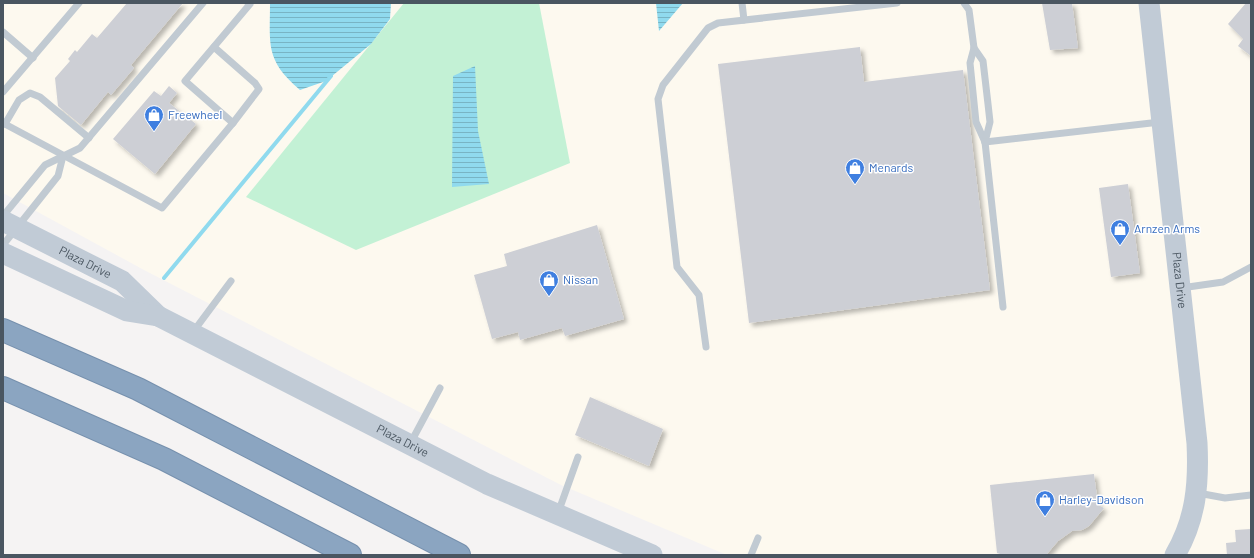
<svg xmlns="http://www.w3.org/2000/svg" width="1254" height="558" font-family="Barlow,sans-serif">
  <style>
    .commercial { fill: #fdf9ef }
    .green { fill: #c3f1d5 }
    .water { fill: url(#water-rules) }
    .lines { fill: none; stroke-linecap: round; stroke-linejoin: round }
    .stream { stroke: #90daee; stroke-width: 4 }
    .building { fill: #cdcfd5; filter: url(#shadow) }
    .highway-casing { stroke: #7690ad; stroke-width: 24 }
    .lane { stroke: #c1cad2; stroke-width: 7 }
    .secondary { stroke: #c1cbd6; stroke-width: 21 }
    .highway { stroke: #8ba5c1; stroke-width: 22 }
    .labels { text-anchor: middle; stroke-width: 3; stroke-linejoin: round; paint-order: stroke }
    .shop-label { font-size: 12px; fill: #366cbe; stroke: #fff; text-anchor: start }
    .street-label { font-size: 12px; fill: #4a5661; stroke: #fff }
  </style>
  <defs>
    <pattern id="water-rules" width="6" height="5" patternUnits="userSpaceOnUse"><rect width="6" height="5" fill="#90daee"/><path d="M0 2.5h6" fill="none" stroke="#78b4c4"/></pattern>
    <filter id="shadow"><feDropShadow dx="3.5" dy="3.5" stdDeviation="2" flood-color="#0004"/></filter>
  </defs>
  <rect width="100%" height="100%" fill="#f5f3f3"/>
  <polygon class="commercial" points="3,3 1251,3 1251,555 727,555 561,485 144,270 3,193"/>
  <polygon class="green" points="404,3 539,3 570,163 356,250 246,197"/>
  <g class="water">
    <path d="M270 3H391L390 19 371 44 326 81 300 90C265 60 270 45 270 3Z"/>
    <polygon points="656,3 683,3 659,31"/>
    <polygon points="475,66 478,131 489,184 452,187 453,76"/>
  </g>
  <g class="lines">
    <polyline class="stream" points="164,278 331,76"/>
  </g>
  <g class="building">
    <polygon points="127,3 183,3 131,65 134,68 111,95 108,92 81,125 58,106 55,78 70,61 68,59 75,50 77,52 92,34 97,38"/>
    <polygon points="1042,3 1072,3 1078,48 1050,50"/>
    <polygon points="1246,3 1251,3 1251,56 1238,46 1243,39 1228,24"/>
    <polygon points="860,47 864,82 963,70 990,290 749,323 718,64"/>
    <polygon points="169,86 177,93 169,103 196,124 155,174 113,139 154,91 161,96"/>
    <polygon points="1128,184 1140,273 1111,277 1099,188"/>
    <polygon points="597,225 624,319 565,336 562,328 520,340 518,332 492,339 474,275 507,266 504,254"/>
    <polygon points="590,397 663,429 649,466 575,435"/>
    <polygon points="1094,474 1098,505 1104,508 1089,526 1082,530 1072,531 1058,541 1046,555 1004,555 997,553 990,485"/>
    <polygon points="1251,529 1251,555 1227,555 1226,543 1236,542 1235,530"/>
  </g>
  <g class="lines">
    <g class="highway-casing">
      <g id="highway">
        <polyline points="3,330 138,389 459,555"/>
        <polyline points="3,388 164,459 350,555"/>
      </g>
    </g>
    <g class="lane">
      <polyline points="742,3 744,20"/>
      <polyline points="964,3 969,10 974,48 970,63 976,122 985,142 1003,307"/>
      <polyline points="3,32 33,58"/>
      <polyline points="214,47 255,83 259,89 233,123"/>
      <polyline points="974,48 983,61 988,104 990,122 985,142"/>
      <polyline points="3,92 79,3"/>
      <polyline points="3,123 162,208 233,123 185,81 250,4 248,3"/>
      <polyline points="5,124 19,100 30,93 40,97 89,138"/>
      <polyline points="985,142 1160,122"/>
      <polyline points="3,216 45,165 80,148 203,3"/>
      <polyline points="3,245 58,176 63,156"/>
      <polyline points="1181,288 1223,282 1251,267"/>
      <polyline points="193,332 231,281"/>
      <polyline points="706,347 699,295 677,267 658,99 663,85 708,28 718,23 897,3"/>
      <polyline points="410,444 440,388"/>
      <polyline points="1198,493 1225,498 1251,495"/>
      <polyline points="558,513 578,457"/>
      <polyline points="751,555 758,538"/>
    </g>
    <g class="secondary">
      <path id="s1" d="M1149 3 1197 443C1199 484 1196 519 1175 555"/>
      <path id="s2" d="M3 221 122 281 158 316"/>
      <path id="s3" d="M3 253 127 311 158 316 487 484 652 555"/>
    </g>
    <use href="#highway" class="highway"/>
  </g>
  <defs>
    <g id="shop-pin" transform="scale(1)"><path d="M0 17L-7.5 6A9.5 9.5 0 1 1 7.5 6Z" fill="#3f7fe0" stroke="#fff"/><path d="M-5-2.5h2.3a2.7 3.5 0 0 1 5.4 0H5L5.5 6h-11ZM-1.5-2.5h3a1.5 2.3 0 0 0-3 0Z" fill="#fff"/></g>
  </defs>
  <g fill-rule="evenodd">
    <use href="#shop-pin" x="154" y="115"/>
    <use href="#shop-pin" x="855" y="168"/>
    <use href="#shop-pin" x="1120" y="229"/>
    <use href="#shop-pin" x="549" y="280"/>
    <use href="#shop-pin" x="1045" y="500"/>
  </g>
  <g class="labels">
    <g class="shop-label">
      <text x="168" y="119">Freewheel</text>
      <text x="869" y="172">Menards</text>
      <text x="1134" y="233">Arnzen Arms</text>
      <text x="563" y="284">Nissan</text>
      <text x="1059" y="504">Harley-Davidson</text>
    </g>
    <g class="street-label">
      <text dy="4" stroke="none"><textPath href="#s2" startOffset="92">Plaza Drive</textPath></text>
      <text dy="4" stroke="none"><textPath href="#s1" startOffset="279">Plaza Drive</textPath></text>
      <text dy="4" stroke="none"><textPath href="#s3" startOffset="443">Plaza Drive</textPath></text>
    </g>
  </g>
  <rect width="1254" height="558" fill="none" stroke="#4a5661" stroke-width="8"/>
</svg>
